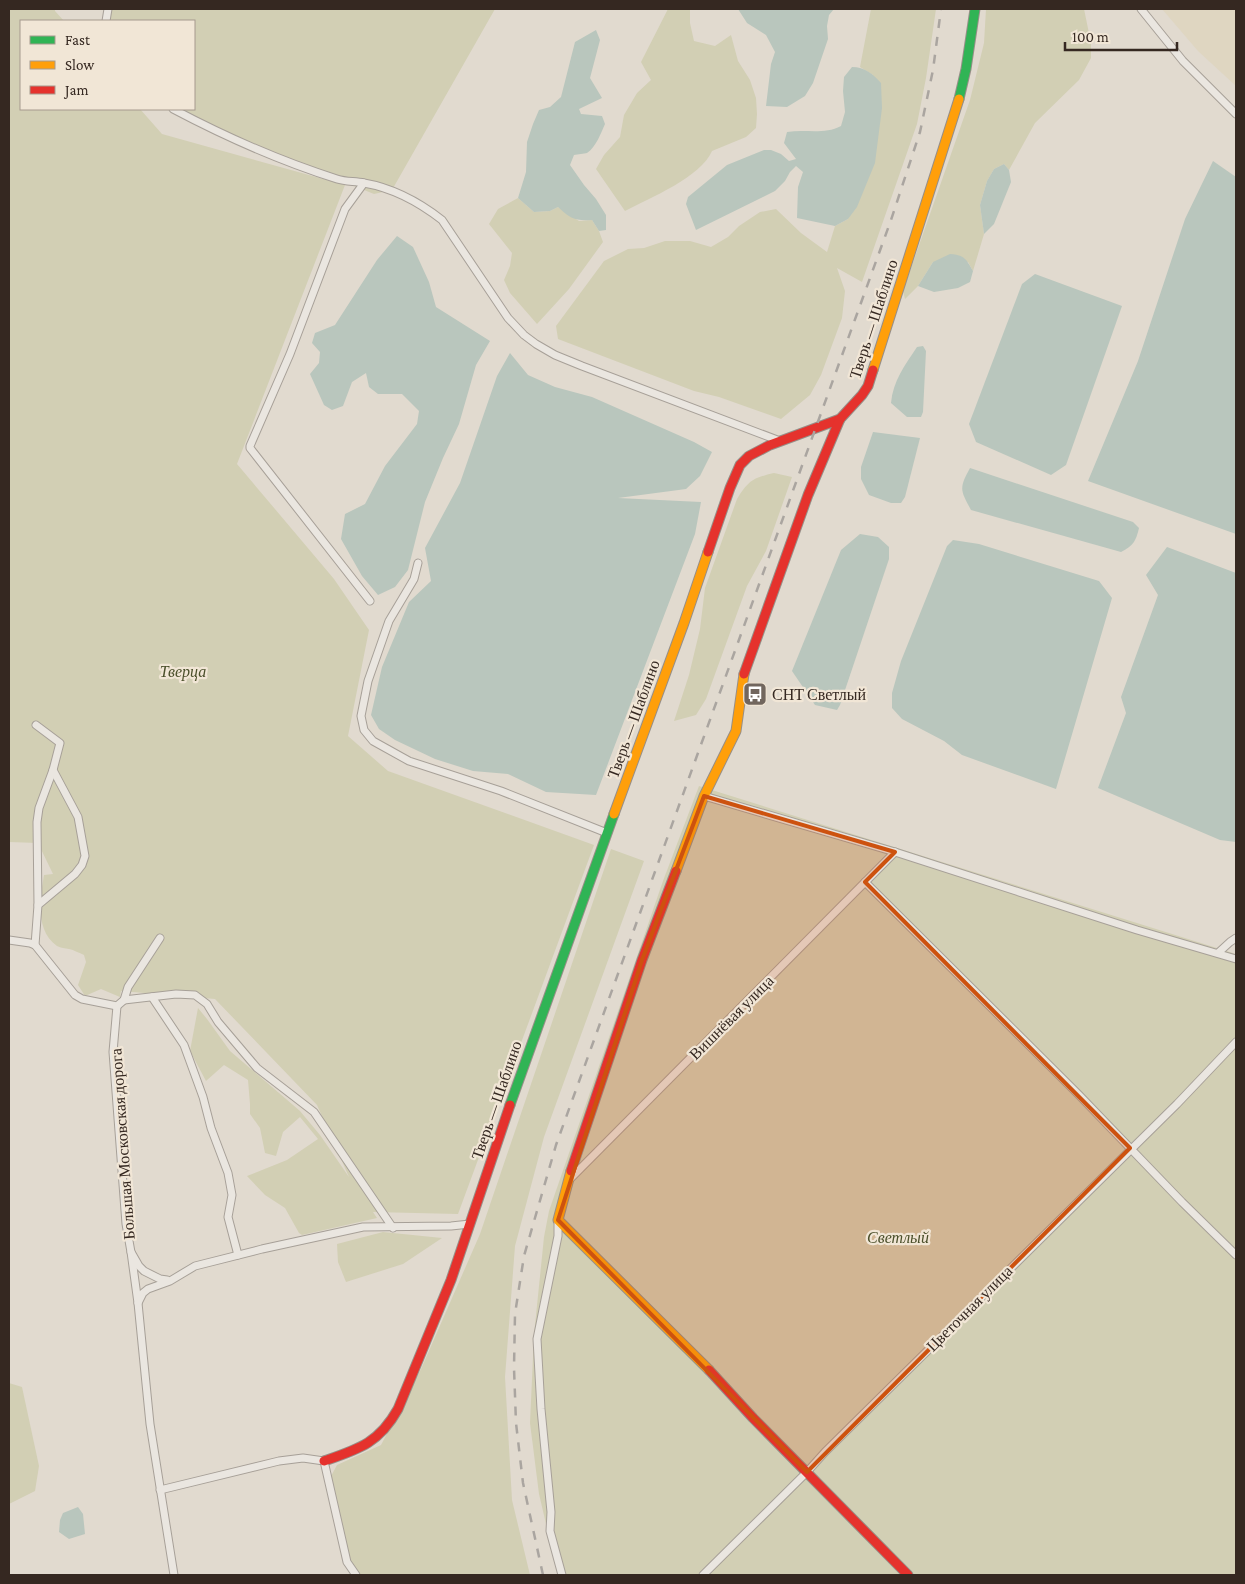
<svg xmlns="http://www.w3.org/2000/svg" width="1245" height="1584" font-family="'Crimson Pro',serif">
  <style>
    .farmland { fill: #dfd6c1 }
    .green { fill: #d2cfb4 }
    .water { fill: #b9c6bd }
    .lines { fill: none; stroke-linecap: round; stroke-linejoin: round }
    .street-casing { stroke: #a7a098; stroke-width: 9 }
    .fast-casing { stroke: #978f88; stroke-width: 11 }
    .slow-casing { stroke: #978f88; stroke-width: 11 }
    .jam-casing { stroke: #978f88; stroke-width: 11 }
    .street { stroke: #eae6e0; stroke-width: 7 }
    .fast { stroke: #30b455; stroke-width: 9 }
    .slow { stroke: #ff9f0a; stroke-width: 9 }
    .jam { stroke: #e5322d; stroke-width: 9 }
    .rail { stroke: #aaa5a0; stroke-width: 2.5; stroke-dasharray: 9 9; stroke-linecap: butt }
    .marked { fill: #cd520f; fill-opacity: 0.2; stroke: #cd520f; stroke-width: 4; stroke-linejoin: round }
    .labels { text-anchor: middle; stroke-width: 4.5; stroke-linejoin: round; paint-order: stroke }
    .street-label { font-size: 16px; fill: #352821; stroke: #f1e6d6 }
    .park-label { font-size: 16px; font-style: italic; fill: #4a4f2a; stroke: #f1e6d6 }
    .poi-label { font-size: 16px; fill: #352821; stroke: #f1e6d6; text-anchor: start }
  </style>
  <rect width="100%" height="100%" fill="#e1dacf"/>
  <polygon class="farmland" points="1162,9 1236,9 1236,86 1198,51"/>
  <g class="green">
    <path d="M9 9H55V11L64 21H21V109H140L162 134 345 185 237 464 334 579 369 630 348 736 388 771 594 845 458 1214 373 1212 377 1218 302 1235 299 1233 285 1208 265 1195 247 1176 287 1160 318 1139 300 1117 283 1132 276 1156 265 1153 260 1128 250 1114V1104L248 1080 224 1065 206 1081 190 1051 198 1008 207 1019 230 1051 300 1111 320 1135 349 1177 317 1105 215 999 121 991 120 997 101 989 85 996 78 985 86 962 84 955C79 953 74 950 69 949 65 948 61 948 57 946 35 931 40 898 44 875L53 874 38 843 9 842Z"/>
    <polygon points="109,9 495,9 392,190 374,194 175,114 168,109 194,109 194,21 107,21"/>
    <path d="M668 9H690V23L694 41 715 46 731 35 738 61 750 80 756 98 757 114 756 128 746 137 712 151C701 177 650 198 625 211L596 169 604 155 620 137 624 115 637 93 651 80 641 62Z"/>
    <polygon points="871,9 936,9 926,78 917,124 862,282 837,268 845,291 842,318 821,375 810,395 781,419 719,397 694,391 558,339 556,326 604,261 628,249 644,248 665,241 690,241 711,247 728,237 739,226 760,212 776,209 801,233 827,252 835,226 848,219 873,75 860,67"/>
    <polygon points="986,9 1084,9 1091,43 1091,58 1079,80 1035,123 1009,170 1004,164 994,169 987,181 980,205 984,234 973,271 968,262 933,262 918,286 905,299 903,291 970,100 984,43"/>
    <polygon points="518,198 534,212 550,211 558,207 579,221 592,220 599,231 603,242 569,289 537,324 510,293 504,280 510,266 512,253 489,224 498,209"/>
    <path d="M774 473 792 477 766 551 747 586 706 699 696 715 674 721 689 675 700 629 705 588 737 499C749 480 753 478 774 473Z"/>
    <polygon points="699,786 1236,954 1236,1575 558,1575 539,1494 530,1423 534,1335 544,1237 549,1211 663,881"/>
    <polygon points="611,849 644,861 544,1137 515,1246 505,1377 512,1500 530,1575 357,1575 350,1564 330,1478 337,1465 381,1445 421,1369 480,1234"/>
    <polygon points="383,1232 442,1238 403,1264 346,1282 338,1262 337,1244"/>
    <polygon points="9,1383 22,1387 39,1466 35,1491 9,1504"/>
  </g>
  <g class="water">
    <polygon points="738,9 834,9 829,15 827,26 828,39 813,83 805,96 787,107 766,106 771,64 775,52 766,35 747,23"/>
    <path d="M596 30 600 40 590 78 602 98 579 109 581 114 602 116 605 124C601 133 596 147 587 153 584 154 578 154 574 155L570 165 584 185 596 199 606 215V230L599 231 592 220C575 221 571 219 558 207L550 211 534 212 518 198 526 172 527 142 533 124 539 110 550 107 561 97 575 42Z"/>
    <path d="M852 67C865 67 873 74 881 83L882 108 875 163 857 207 848 219 835 226 797 218 798 187 803 172 796 166 790 172 785 181 775 191 696 230 686 204 688 197 727 165 764 150H771L781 154 789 161 796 159 784 143 787 132C806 129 824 135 841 126L845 112 843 91 844 77Z"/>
    <polygon points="1213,161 1236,177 1236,534 1088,481 1138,361 1185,219"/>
    <polygon points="1004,164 1009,170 1011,182 994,224 984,234 980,205 987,181 994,169"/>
    <polygon points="397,236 413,247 429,282 436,307 490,341 476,365 459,424 443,458 425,502 408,570 395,587 378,595 362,576 341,539 345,514 365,504 385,466 417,424 419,411 402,394 378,394 369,387 366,373 352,382 343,406 332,410 324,405 310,374 319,363 320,352 312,343 315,333 335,325 377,260"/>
    <path d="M950 254C965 255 966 259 973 271L970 282 958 288 934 292 918 286 933 262Z"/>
    <polygon points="1035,274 1122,306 1066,465 1051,475 976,442 969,424 1022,284"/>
    <path d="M923 346 926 351 923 412 921 417H907L891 403C893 381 905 365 917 347Z"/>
    <polygon points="510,353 528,375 555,387 592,397 694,442 712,452 700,476 686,489 618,498 701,502 695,534 596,795 546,792 508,774 473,771 435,759 395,740 379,729 371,715 382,667 409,602 431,581 425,548 460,483 497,376"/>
    <polygon points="873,432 920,438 905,497 901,503 891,503 869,495 861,479 861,467"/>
    <path d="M970 468 1133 522 1139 528C1136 541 1133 546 1121 552L971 510C960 490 959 488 970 468Z"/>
    <polygon points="860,534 878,537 889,547 889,559 840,705 837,710 815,705 792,671 841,550"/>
    <polygon points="953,540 979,544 1099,581 1112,598 1056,789 962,755 944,741 902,719 892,708 892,693 901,661 947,546"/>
    <polygon points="1167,547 1236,573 1236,842 1220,840 1098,788 1126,713 1121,697 1158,595 1146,575"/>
    <polygon points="78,1507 83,1514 85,1534 69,1539 59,1532 60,1520 63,1513"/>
  </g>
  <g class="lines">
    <g class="street-casing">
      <g id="street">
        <polyline points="1141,9 1183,61 1236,114"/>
        <polyline points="106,21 108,9"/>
        <path d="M173 109C226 137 280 161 337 179 346 182 355 181 364 183 393 188 419 202 442 220L508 318 524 335 536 344 555 355 582 366 780 441"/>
        <polyline points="364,183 345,209 290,354 250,446 250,448 370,601"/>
        <polyline points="418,563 414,579 389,621 368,681 361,716 364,730 373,741 409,761 501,791 607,833"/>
        <polyline points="36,725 60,743 53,770 78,817 85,856 82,865 75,874 38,905 35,945 75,995 82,999 117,1006 124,1000"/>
        <polyline points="704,796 895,852 1137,930 1236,959"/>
        <polyline points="865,882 1079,1095 1182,1202 1236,1255"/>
        <polyline points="38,905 37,822 39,808 53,770"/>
        <polyline points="160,938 128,987 124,1000 176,994 195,995 207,1004 218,1022 257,1068 314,1112 393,1228"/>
        <polyline points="9,940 30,943 35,945"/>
        <polyline points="1218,953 1230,942 1236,938"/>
        <polyline points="152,997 184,1045 203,1097 211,1128 228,1173 232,1195 228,1217 238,1255"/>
        <polyline points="117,1006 113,1052 126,1224 131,1252 139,1266 144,1271 160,1279 167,1280"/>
        <polyline points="569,1180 895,852"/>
        <polyline points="558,1220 558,1236 537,1339 541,1409 551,1512 550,1531 562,1575"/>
        <polyline points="131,1252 138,1303 150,1424 174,1575"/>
        <polyline points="138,1303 143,1293 148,1289 170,1281 195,1266 262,1249 363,1227 451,1226 470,1224"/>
        <polyline points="160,1490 279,1461 303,1458 324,1461 347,1562 356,1575"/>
        <polyline points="703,1575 807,1472 825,1452 1177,1104 1236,1042"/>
      </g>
    </g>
    <g class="fast-casing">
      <g id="fast">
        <polyline points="959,99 966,69 975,9"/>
        <polyline points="510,1105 614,814"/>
      </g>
    </g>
    <g class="slow-casing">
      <g id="slow">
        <polyline points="873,370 959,99"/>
        <polyline points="614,814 684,623 708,552"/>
        <polyline points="676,871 704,796 736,731 744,674"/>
        <polyline points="571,1171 558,1220 709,1370"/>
      </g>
    </g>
    <g class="jam-casing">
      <g id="jam">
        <polyline points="708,552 730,488 740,465 749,456 770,445 840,419 862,395 868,386 873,370"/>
        <polyline points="744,674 808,495 840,419"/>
        <polyline points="571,1171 642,960 676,871"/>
        <polyline points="709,1370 753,1418 908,1575"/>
        <path d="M324 1461C359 1449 379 1443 398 1409L451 1280 510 1105"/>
      </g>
    </g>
    <use href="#street" class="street"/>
    <use href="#fast" class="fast"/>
    <use href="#slow" class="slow"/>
    <use href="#jam" class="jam"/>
    <polyline class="rail" points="543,1575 523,1483 516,1423 514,1368 515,1314 524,1256 556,1145 891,220 920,132 933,70 941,9"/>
  </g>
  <path class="marked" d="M704 796 895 852 865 882 1130 1148 807 1472 558 1220 642 960Z"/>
  <defs>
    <g id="bus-square" transform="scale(1.25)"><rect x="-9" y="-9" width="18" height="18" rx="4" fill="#71665e" stroke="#f1e6d6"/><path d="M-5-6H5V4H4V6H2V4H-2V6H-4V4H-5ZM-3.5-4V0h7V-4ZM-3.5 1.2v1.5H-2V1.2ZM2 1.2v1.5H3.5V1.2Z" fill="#fff"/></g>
  </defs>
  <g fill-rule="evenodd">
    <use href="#bus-square" x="755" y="694"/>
  </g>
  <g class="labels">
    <g class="street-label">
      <text transform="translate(873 319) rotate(-72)" y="6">Тверь — Шаблино</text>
      <text transform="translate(633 719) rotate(-70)" y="6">Тверь — Шаблино</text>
      <text transform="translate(731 1017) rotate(-45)" y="6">Вишнёвая улица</text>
      <text transform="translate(496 1100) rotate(-71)" y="6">Тверь — Шаблино</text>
      <text transform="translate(122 1144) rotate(-94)" y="6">Большая Московская дорога</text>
      <text transform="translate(969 1308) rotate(-45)" y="6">Цветочная улица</text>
    </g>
    <g class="park-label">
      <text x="183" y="677">Тверца</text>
      <text x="898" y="1243">Светлый</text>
    </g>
    <g class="poi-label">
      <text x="772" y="700">СНТ Светлый</text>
    </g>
  </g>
  <rect width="1245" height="1584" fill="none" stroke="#352821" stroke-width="20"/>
  <rect x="20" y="20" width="175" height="90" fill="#f1e6d6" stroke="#a69a8e"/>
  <rect x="30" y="36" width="25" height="8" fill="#30b455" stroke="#a69a8e"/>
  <text x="65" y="45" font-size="15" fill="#352821">Fast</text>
  <rect x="30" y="61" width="25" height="8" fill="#ff9f0a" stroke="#a69a8e"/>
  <text x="65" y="70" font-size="15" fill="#352821">Slow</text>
  <rect x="30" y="86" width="25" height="8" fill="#e5322d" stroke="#a69a8e"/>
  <text x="65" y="95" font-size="15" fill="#352821">Jam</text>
  <path d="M1065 42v8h112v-8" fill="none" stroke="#352821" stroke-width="2.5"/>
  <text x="1072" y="42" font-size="15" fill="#352821" stroke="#f1e6d6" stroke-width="4" paint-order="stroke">100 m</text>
</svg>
